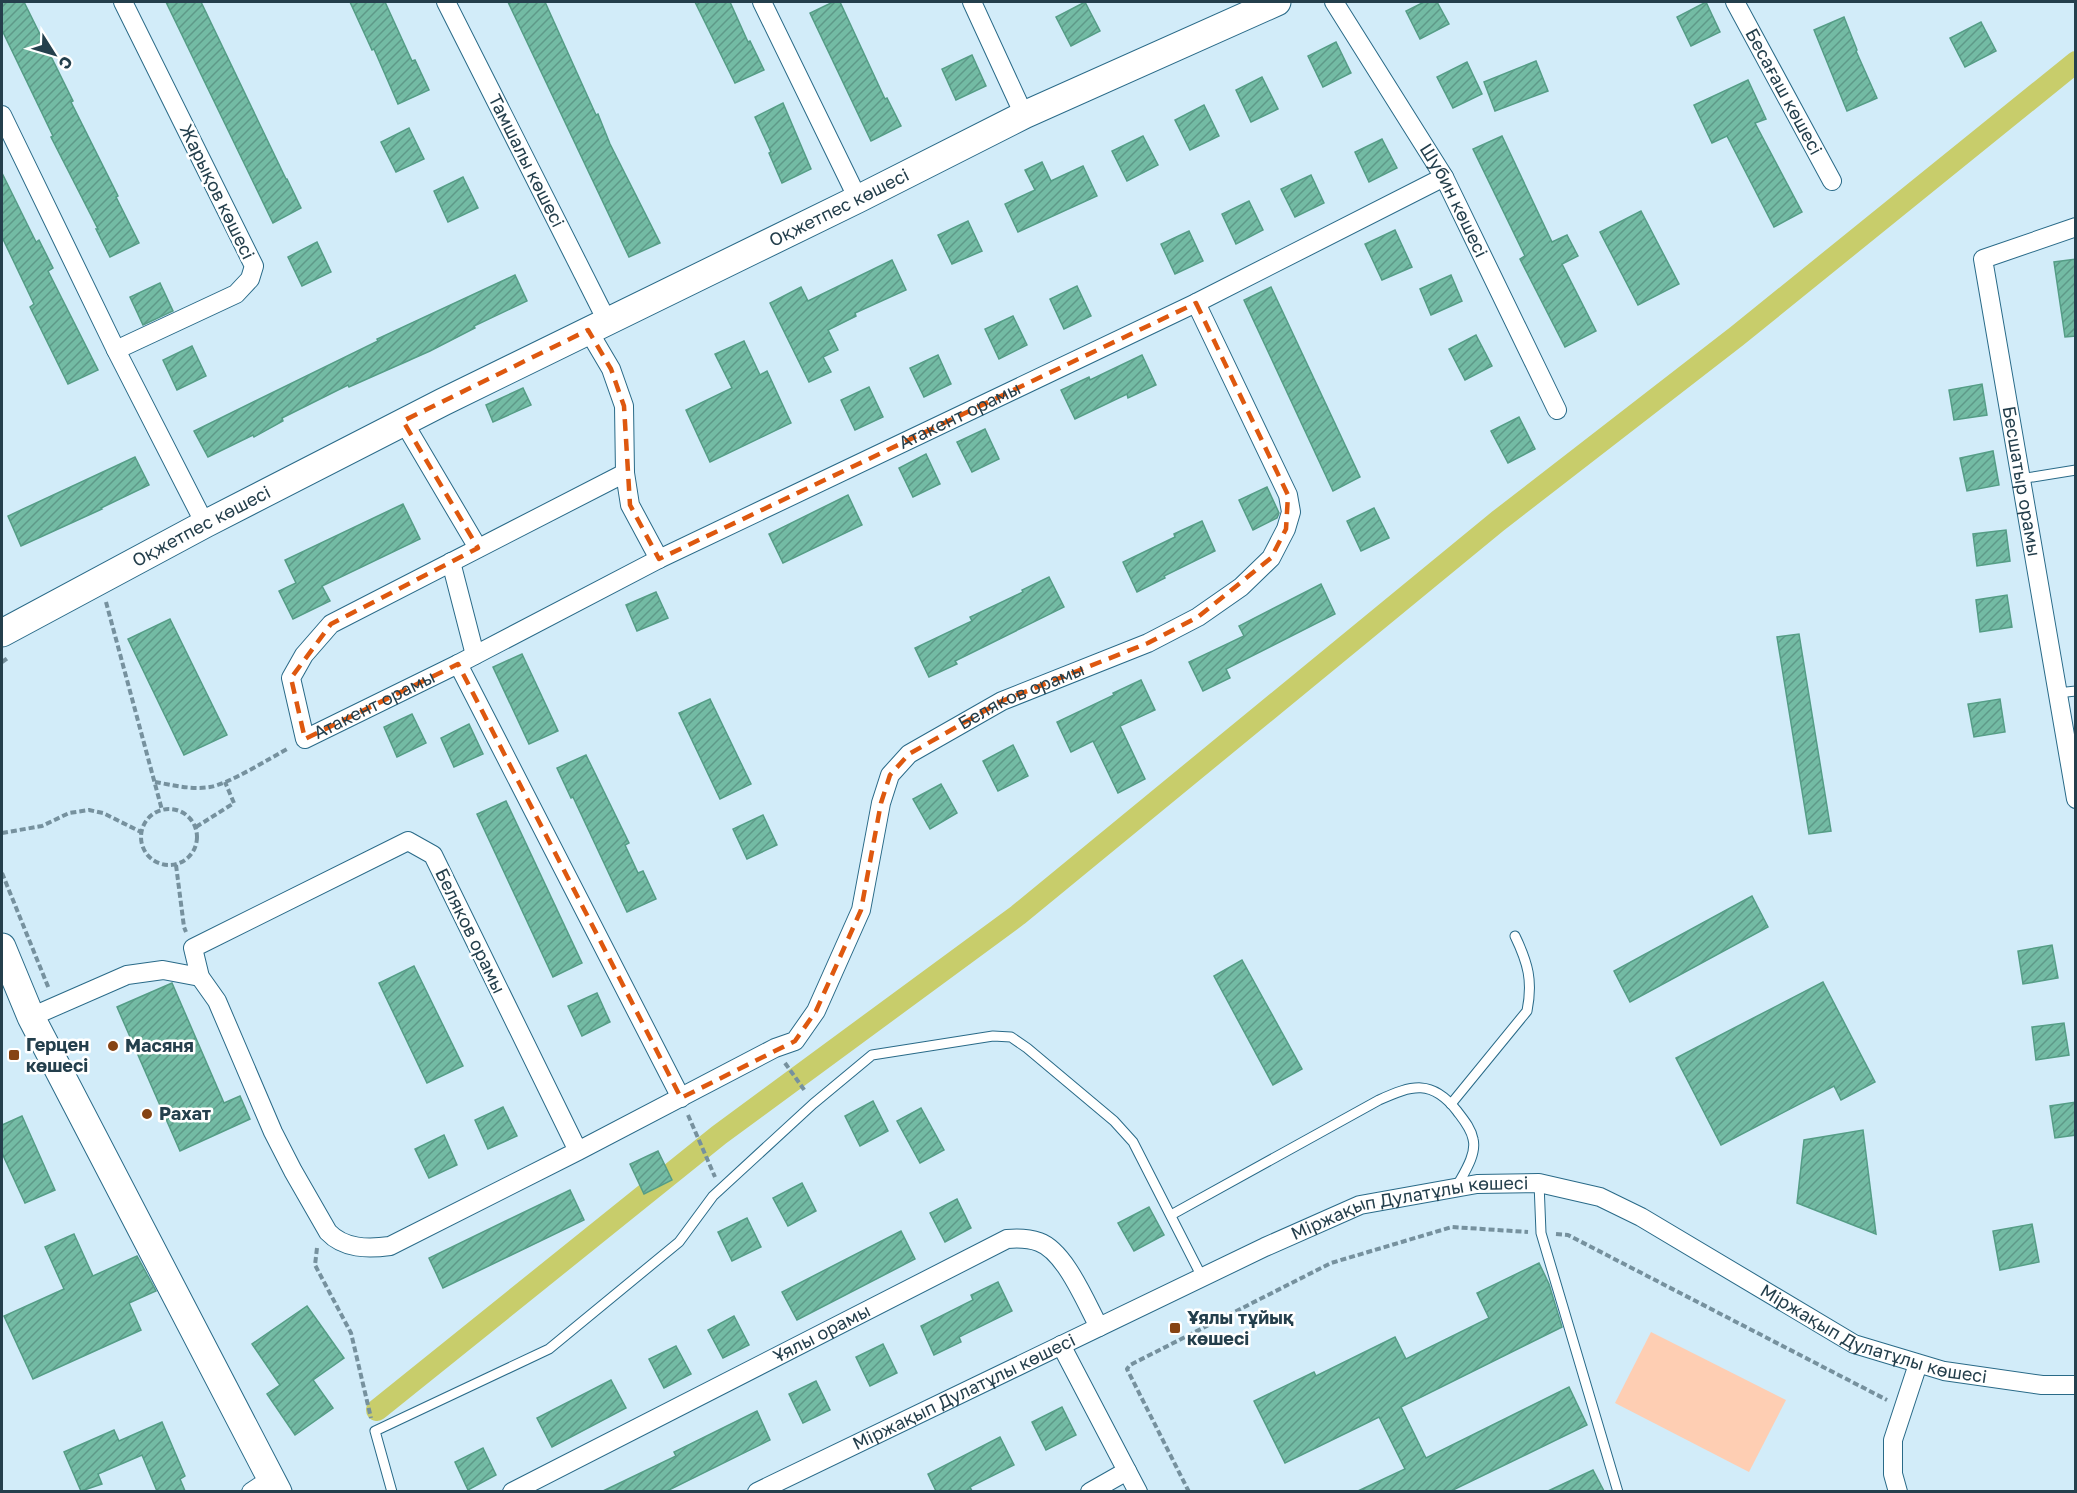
<svg xmlns="http://www.w3.org/2000/svg" width="2077" height="1493" font-family="'Golos Text',sans-serif">
  <style>
    .green { fill: #feceb3 }
    .lines { fill: none; stroke-linecap: round; stroke-linejoin: round }
    .canal { stroke: #c8cd6b; stroke-width: 22 }
    .building { fill: url(#building-hatch); stroke: #559d86; stroke-width: 1.5 }
    .lane-casing { stroke: #296a88; stroke-width: 11 }
    .street-casing { stroke: #296a88; stroke-width: 20 }
    .secondary-casing { stroke: #296a88; stroke-width: 29 }
    .path { stroke: #76919e; stroke-width: 4; stroke-dasharray: 6 3; stroke-linecap: butt }
    .lane { stroke: #fff; stroke-width: 9 }
    .street { stroke: #fff; stroke-width: 18 }
    .secondary { stroke: #fff; stroke-width: 27 }
    .marked { fill: none; stroke: #de580f; stroke-width: 4.5; stroke-dasharray: 12 8; stroke-linejoin: round }
    .poi-dot { fill: #864313; stroke: #fff; stroke-width: 2 }
    .labels { text-anchor: middle; stroke-width: 5; stroke-linejoin: round; paint-order: stroke }
    .street-label { font-size: 18px; fill: #243f4c; stroke: #fff }
    .poi-label { font-size: 18px; font-weight: bold; fill: #243f4c; stroke: #fff; text-anchor: start }
  </style>
  <defs>
    <pattern id="building-hatch" width="6" height="6" patternUnits="userSpaceOnUse" patternTransform="scale(1.5)"><rect width="6" height="6" fill="#73bba4"/><path d="M-1 1l2-2M0 6l6-6M5 7l2-2" fill="none" stroke="#5e9988"/></pattern>
  </defs>
  <rect width="100%" height="100%" fill="#d2ecf9"/>
  <polygon class="green" points="1651,1332 1786,1400 1749,1472 1615,1403"/>
  <g class="lines">
    <polyline class="canal" points="377,1410 719,1135 1018,915 1498,521 1737,336 2076,62"/>
  </g>
  <g class="building">
    <polygon points="2,2 24,2 73,101 71,102 118,196 116,197 139,243 110,257 96,229 98,229 51,137 53,136 2,30"/>
    <polygon points="166,2 201,2 286,179 287,179 301,208 273,223"/>
    <polygon points="350,2 385,2 412,61 415,60 429,90 398,104 374,49 372,50"/>
    <polygon points="508,2 545,2 596,115 598,114 610,144 660,243 629,257"/>
    <polygon points="695,2 730,2 748,42 750,41 764,70 735,83"/>
    <polygon points="833,2 840,2 885,99 887,98 901,126 871,141 810,13"/>
    <polygon points="1085,2 1100,31 1071,46 1056,17"/>
    <polygon points="1424,2 1437,2 1449,24 1420,39 1406,11"/>
    <polygon points="1706,2 1720,32 1691,46 1677,17"/>
    <polygon points="1844,17 1857,50 1856,51 1877,98 1847,111 1814,30"/>
    <polygon points="1981,22 1996,51 1965,67 1950,38"/>
    <polygon points="1336,42 1351,73 1323,87 1308,56"/>
    <polygon points="972,55 986,86 956,100 942,69"/>
    <polygon points="1536,61 1548,91 1495,111 1484,82"/>
    <polygon points="1467,62 1482,94 1453,108 1437,77"/>
    <polygon points="1262,77 1278,109 1251,122 1236,90"/>
    <polygon points="1748,80 1766,119 1755,123 1802,212 1774,227 1727,136 1712,143 1694,105"/>
    <polygon points="783,103 811,169 782,183 769,153 771,152 755,117"/>
    <polygon points="1204,105 1219,136 1190,150 1175,120"/>
    <polygon points="409,128 424,159 396,172 381,142"/>
    <polygon points="1143,136 1158,165 1127,181 1112,151"/>
    <polygon points="1502,136 1552,242 1567,235 1578,256 1562,264 1596,331 1565,347 1520,259 1525,256 1473,149"/>
    <polygon points="1382,139 1397,168 1369,182 1355,152"/>
    <polygon points="1042,162 1051,181 1083,166 1097,196 1018,232 1005,204 1035,190 1025,170"/>
    <polygon points="2,173 36,242 39,240 53,268 48,271 98,370 68,384 30,307 34,304 2,237"/>
    <polygon points="1311,175 1324,203 1295,217 1281,189"/>
    <polygon points="463,177 478,208 448,222 434,191"/>
    <polygon points="1249,201 1263,230 1236,244 1222,214"/>
    <polygon points="1641,211 1679,284 1638,305 1600,232"/>
    <polygon points="968,221 982,251 952,264 938,235"/>
    <polygon points="1395,230 1412,267 1382,280 1365,244"/>
    <polygon points="1189,231 1203,261 1175,274 1161,244"/>
    <polygon points="317,242 331,272 302,286 288,257"/>
    <polygon points="2076,259 2076,336 2065,337 2054,262"/>
    <polygon points="892,260 906,290 855,313 856,316 828,330 838,350 823,357 831,372 809,382 770,303 801,287 808,301"/>
    <polygon points="515,275 527,301 474,326 475,328 430,351 349,387 348,385 282,418 283,421 254,437 253,435 208,457 194,431 378,341 377,339"/>
    <polygon points="1451,275 1462,301 1431,315 1420,289"/>
    <polygon points="160,283 173,311 143,325 130,297"/>
    <polygon points="1077,286 1091,316 1064,329 1050,299"/>
    <polygon points="1271,287 1360,477 1333,491 1244,300"/>
    <polygon points="1013,316 1027,345 999,359 985,329"/>
    <polygon points="1476,335 1492,366 1465,380 1449,349"/>
    <polygon points="744,341 760,375 767,371 791,423 710,462 686,410 732,388 715,354"/>
    <polygon points="192,346 206,376 177,390 163,360"/>
    <polygon points="938,355 951,384 924,397 910,368"/>
    <polygon points="1142,355 1156,385 1128,398 1127,394 1075,419 1061,390 1089,377 1090,380"/>
    <polygon points="1982,384 1987,415 1954,420 1949,390"/>
    <polygon points="869,387 883,417 855,430 841,400"/>
    <polygon points="523,388 531,405 493,422 486,405"/>
    <polygon points="1519,417 1535,449 1508,463 1491,431"/>
    <polygon points="985,429 999,459 972,472 957,442"/>
    <polygon points="1993,451 1999,485 1967,491 1960,458"/>
    <polygon points="926,454 940,484 913,497 899,468"/>
    <polygon points="135,457 149,485 101,508 102,509 21,546 8,516"/>
    <polygon points="1267,487 1279,513 1277,518 1253,530 1239,500"/>
    <polygon points="848,495 862,525 783,563 769,534"/>
    <polygon points="403,504 420,539 322,586 330,601 293,619 279,591 296,583 285,560"/>
    <polygon points="1374,508 1389,538 1361,551 1347,521"/>
    <polygon points="1202,521 1215,551 1164,576 1165,578 1137,592 1123,562 1175,537 1174,534"/>
    <polygon points="2006,530 2010,561 1977,566 1973,534"/>
    <polygon points="1049,577 1064,607 955,661 957,664 929,677 915,648 972,621 970,617 1023,592 1022,590"/>
    <polygon points="1321,584 1335,614 1226,669 1230,678 1203,691 1189,662 1244,636 1239,626"/>
    <polygon points="656,592 668,618 637,631 626,605"/>
    <polygon points="2007,595 2012,627 1980,632 1976,600"/>
    <polygon points="170,619 227,735 184,755 128,639"/>
    <polygon points="1799,634 1831,831 1809,834 1777,637"/>
    <polygon points="522,654 558,731 529,744 493,667"/>
    <polygon points="1141,680 1155,710 1120,726 1145,779 1118,793 1093,741 1071,752 1057,722 1114,695 1113,693"/>
    <polygon points="710,699 751,784 720,799 679,713"/>
    <polygon points="2000,699 2005,732 1974,737 1968,704"/>
    <polygon points="412,714 426,743 397,757 384,727"/>
    <polygon points="469,724 483,754 454,767 441,738"/>
    <polygon points="1013,745 1028,776 998,791 983,761"/>
    <polygon points="586,755 629,843 625,845 638,873 643,871 656,899 627,912 573,797 571,798 557,768"/>
    <polygon points="941,784 957,813 930,829 913,799"/>
    <polygon points="506,801 582,963 553,977 477,814"/>
    <polygon points="763,815 777,845 747,859 733,829"/>
    <polygon points="1752,896 1768,927 1630,1002 1614,971"/>
    <polygon points="2052,945 2058,978 2023,984 2018,951"/>
    <polygon points="1242,960 1302,1069 1273,1085 1214,976"/>
    <polygon points="414,966 463,1066 427,1083 379,983"/>
    <polygon points="1823,982 1875,1082 1841,1100 1834,1086 1721,1145 1676,1058"/>
    <polygon points="172,983 224,1103 240,1096 250,1119 180,1151 117,1007"/>
    <polygon points="597,993 610,1022 582,1036 568,1006"/>
    <polygon points="2064,1023 2069,1055 2036,1060 2032,1027"/>
    <polygon points="873,1101 888,1131 860,1146 845,1116"/>
    <polygon points="2076,1102 2076,1135 2055,1138 2050,1106"/>
    <polygon points="503,1107 517,1136 488,1149 475,1120"/>
    <polygon points="921,1108 944,1150 920,1163 897,1121"/>
    <polygon points="22,1116 55,1190 25,1203 2,1153 2,1125"/>
    <polygon points="1863,1130 1876,1234 1797,1203 1804,1140"/>
    <polygon points="444,1135 457,1165 429,1178 415,1149"/>
    <polygon points="658,1151 672,1180 644,1194 630,1164"/>
    <polygon points="802,1183 816,1211 788,1226 773,1198"/>
    <polygon points="570,1190 584,1220 443,1288 429,1258"/>
    <polygon points="957,1199 971,1228 945,1242 930,1213"/>
    <polygon points="1149,1207 1164,1235 1134,1251 1118,1223"/>
    <polygon points="747,1218 761,1247 732,1261 718,1232"/>
    <polygon points="2032,1224 2039,1262 2000,1270 1993,1231"/>
    <polygon points="901,1231 915,1259 797,1320 782,1292"/>
    <polygon points="74,1234 93,1276 137,1256 156,1291 129,1303 141,1330 33,1379 4,1316 64,1289 45,1247"/>
    <polygon points="1539,1263 1549,1284 1562,1327 1401,1407 1426,1458 1569,1387 1587,1425 1451,1491 1358,1491 1405,1469 1379,1417 1285,1463 1254,1401 1314,1372 1316,1376 1395,1337 1406,1359 1489,1318 1477,1293"/>
    <polygon points="998,1282 1012,1311 959,1337 961,1342 934,1355 921,1326 973,1300 971,1295"/>
    <polygon points="307,1306 344,1358 313,1380 333,1408 295,1435 267,1394 280,1385 252,1344"/>
    <polygon points="734,1316 749,1345 723,1358 708,1330"/>
    <polygon points="883,1344 897,1373 870,1386 856,1357"/>
    <polygon points="676,1346 691,1374 664,1388 649,1359"/>
    <polygon points="611,1380 626,1408 552,1447 537,1418"/>
    <polygon points="816,1381 830,1410 803,1423 789,1394"/>
    <polygon points="1062,1407 1076,1435 1046,1450 1032,1422"/>
    <polygon points="757,1411 770,1440 667,1491 603,1491 676,1456 674,1452"/>
    <polygon points="162,1422 185,1476 180,1479 185,1491 157,1491 142,1455 98,1474 102,1484 81,1491 64,1452 114,1430 119,1441"/>
    <polygon points="1000,1437 1014,1465 970,1487 972,1491 936,1491 928,1474"/>
    <polygon points="483,1448 496,1475 468,1490 455,1462"/>
    <polygon points="1593,1470 1604,1491 1548,1491"/>
  </g>
  <g class="lines">
    <g class="lane-casing">
      <g id="lane">
        <polyline points="2020,479 2076,470"/>
        <polyline points="2057,693 2076,691"/>
        <path d="M1451 1104 1527 1011C1533 981 1528 963 1515 936"/>
        <polyline points="1539,1183 1541,1233 1618,1492"/>
        <path d="M1171 1215 1379 1100C1412 1085 1432 1079 1457 1111 1463 1119 1471 1128 1473 1139 1477 1154 1464 1173 1457 1186"/>
        <polyline points="392,1492 375,1431 549,1349 679,1242 713,1196 813,1104 872,1055 993,1036 1011,1037 1027,1048 1114,1121 1133,1142 1202,1277"/>
      </g>
    </g>
    <g class="street-casing">
      <g id="street">
        <path id="s1" d="M446 2 607 321"/>
        <polyline points="762,2 858,199"/>
        <polyline points="972,2 1024,115"/>
        <path id="s2" d="M1334 2 1444 177 1557 410"/>
        <path id="s3" d="M1735 2 1832 181"/>
        <polyline points="2,115 116,350 205,524"/>
        <path id="s4" d="M2076 227 1983 259 2076 799"/>
        <polyline points="588,330 611,369 624,406 625,473 630,505 659,559"/>
        <polyline points="116,350 236,294 250,279 254,266 123,2"/>
        <polyline points="403,421 478,548"/>
        <path id="s5" d="M625 473 331 624 304 655 291 678 305 739 458 664 659 559 1196 303 1444 177"/>
        <polyline points="451,562 475,655"/>
        <polyline points="458,664 681,1098"/>
        <polyline points="31,1017 127,975 163,970 200,977"/>
        <path id="s6" d="M578 1151 433 855 408 841 193 948 200 977 217 1001 273 1132 293 1171 328 1232C344 1249 368 1249 390 1246L578 1151 775 1048 795 1041 816 1011 861 910 881 803 890 775 909 754 1002 701 1148 643 1198 617 1241 587 1271 558 1286 529 1291 512 1288 495 1196 303"/>
        <polyline points="1061,1345 1138,1492"/>
        <polyline points="251,1492 272,1478"/>
        <path id="s7" d="M512 1492 1007 1239C1018 1238 1028 1238 1039 1242 1065 1251 1086 1303 1099 1327"/>
        <path id="s8" d="M757 1492 1265 1247 1360 1205 1477 1184 1539 1183 1600 1197 1641 1217 1854 1344 1944 1371 2042 1385H2076"/>
        <polyline points="1090,1492 1127,1471"/>
        <polyline points="1898,1492 1893,1474 1893,1440 1918,1364"/>
      </g>
    </g>
    <g class="secondary-casing">
      <g id="secondary">
        <path id="s9" d="M2 633 205 524 443 402 858 199 1024 115 1277 2"/>
        <polyline points="2,947 31,1017 278,1492"/>
      </g>
    </g>
    <g class="path">
      <polyline points="106,602 162,810"/>
      <polyline points="2,662 9,657"/>
      <path d="M155 782C172 785 192 790 210 787 229 784 270 758 289 748"/>
      <circle cx="169" cy="837" r="28"/>
      <polyline points="196,827 234,803 225,782"/>
      <polyline points="2,833 42,826 69,813 89,810 103,813 141,832"/>
      <polyline points="176,865 184,927 186,932"/>
      <polyline points="2,873 49,989"/>
      <polyline points="785,1063 805,1091"/>
      <polyline points="688,1115 715,1177"/>
      <polyline points="1556,1234 1568,1235 1887,1400"/>
      <polyline points="317,1248 315,1265 351,1333 371,1418"/>
      <polyline points="1189,1492 1127,1369 1130,1365 1331,1263 1452,1227 1528,1232"/>
    </g>
    <use href="#lane" class="lane"/>
    <use href="#street" class="street"/>
    <use href="#secondary" class="secondary"/>
  </g>
  <path class="marked" d="M1196 303 1288 495 1286 529 1271 558 1198 617 1148 643 1002 701 909 754 890 775 881 803 861 910 816 1011 795 1041 681 1098 458 664 305 739 291 678 331 624 478 548 403 421 588 330 611 369 624 406 630 505 659 559Z"/>
  <g class="poi-dot">
    <circle cx="113" cy="1046" r="6"/>
    <rect x="8" y="1049" width="12" height="12" rx="3"/>
    <circle cx="147" cy="1114" r="6"/>
    <rect x="1169" y="1322" width="12" height="12" rx="3"/>
  </g>
  <g class="labels">
    <g class="street-label">
      <text dy="6" stroke="none"><textPath href="#s3" startOffset="102">Бесағаш көшесі</textPath></text>
      <text dy="6" stroke="none"><textPath href="#s1" startOffset="178">Тамшалы көшесі</textPath></text>
      <text transform="translate(217 192) rotate(64)" y="6">Жарықов көшесі</text>
      <text dy="6" stroke="none"><textPath href="#s2" startOffset="232">Шубин көшесі</textPath></text>
      <text dy="6" stroke="none"><textPath href="#s9" startOffset="939">Оқжетпес көшесі</textPath></text>
      <text dy="6" stroke="none"><textPath href="#s5" startOffset="1191">Атакент орамы</textPath></text>
      <text dy="6" stroke="none"><textPath href="#s4" startOffset="324">Бесшатыр орамы</textPath></text>
      <text dy="6" stroke="none"><textPath href="#s9" startOffset="226">Оқжетпес көшесі</textPath></text>
      <text dy="6" stroke="none"><textPath href="#s6" startOffset="1875">Беляков орамы</textPath></text>
      <text dy="6" stroke="none"><textPath href="#s5" startOffset="538">Атакент орамы</textPath></text>
      <text transform="translate(470 931) rotate(64)" y="6">Беляков орамы</text>
      <text dy="6" stroke="none"><textPath href="#s8" startOffset="716">Міржақып Дулатұлы көшесі</textPath></text>
      <text dy="6" stroke="none"><textPath href="#s8" startOffset="1220">Міржақып Дулатұлы көшесі</textPath></text>
      <text dy="6" stroke="none"><textPath href="#s7" startOffset="348">Ұялы орамы</textPath></text>
      <text dy="6" stroke="none"><textPath href="#s8" startOffset="230">Міржақып Дулатұлы көшесі</textPath></text>
    </g>
    <g class="poi-label">
      <text x="26" y="1051">Герцен<tspan x="26" dy="21">көшесі</tspan></text>
      <text x="125" y="1052">Масяня</text>
      <text x="159" y="1120">Рахат</text>
      <text x="1187" y="1324">Ұялы тұйық<tspan x="1187" dy="21">көшесі</tspan></text>
    </g>
  </g>
  <rect width="2077" height="1493" fill="none" stroke="#243f4c" stroke-width="6"/>
  <g transform="translate(54 54) rotate(127)" stroke="#ffffff" stroke-width="4.5" paint-order="stroke">
  <path d="M0-4.5L10 22L0 15L-10 22Z" fill="#243f4c"/>
  <text y="-9" font-size="16" font-weight="bold" text-anchor="middle" fill="#243f4c">С</text>
  </g>
</svg>
